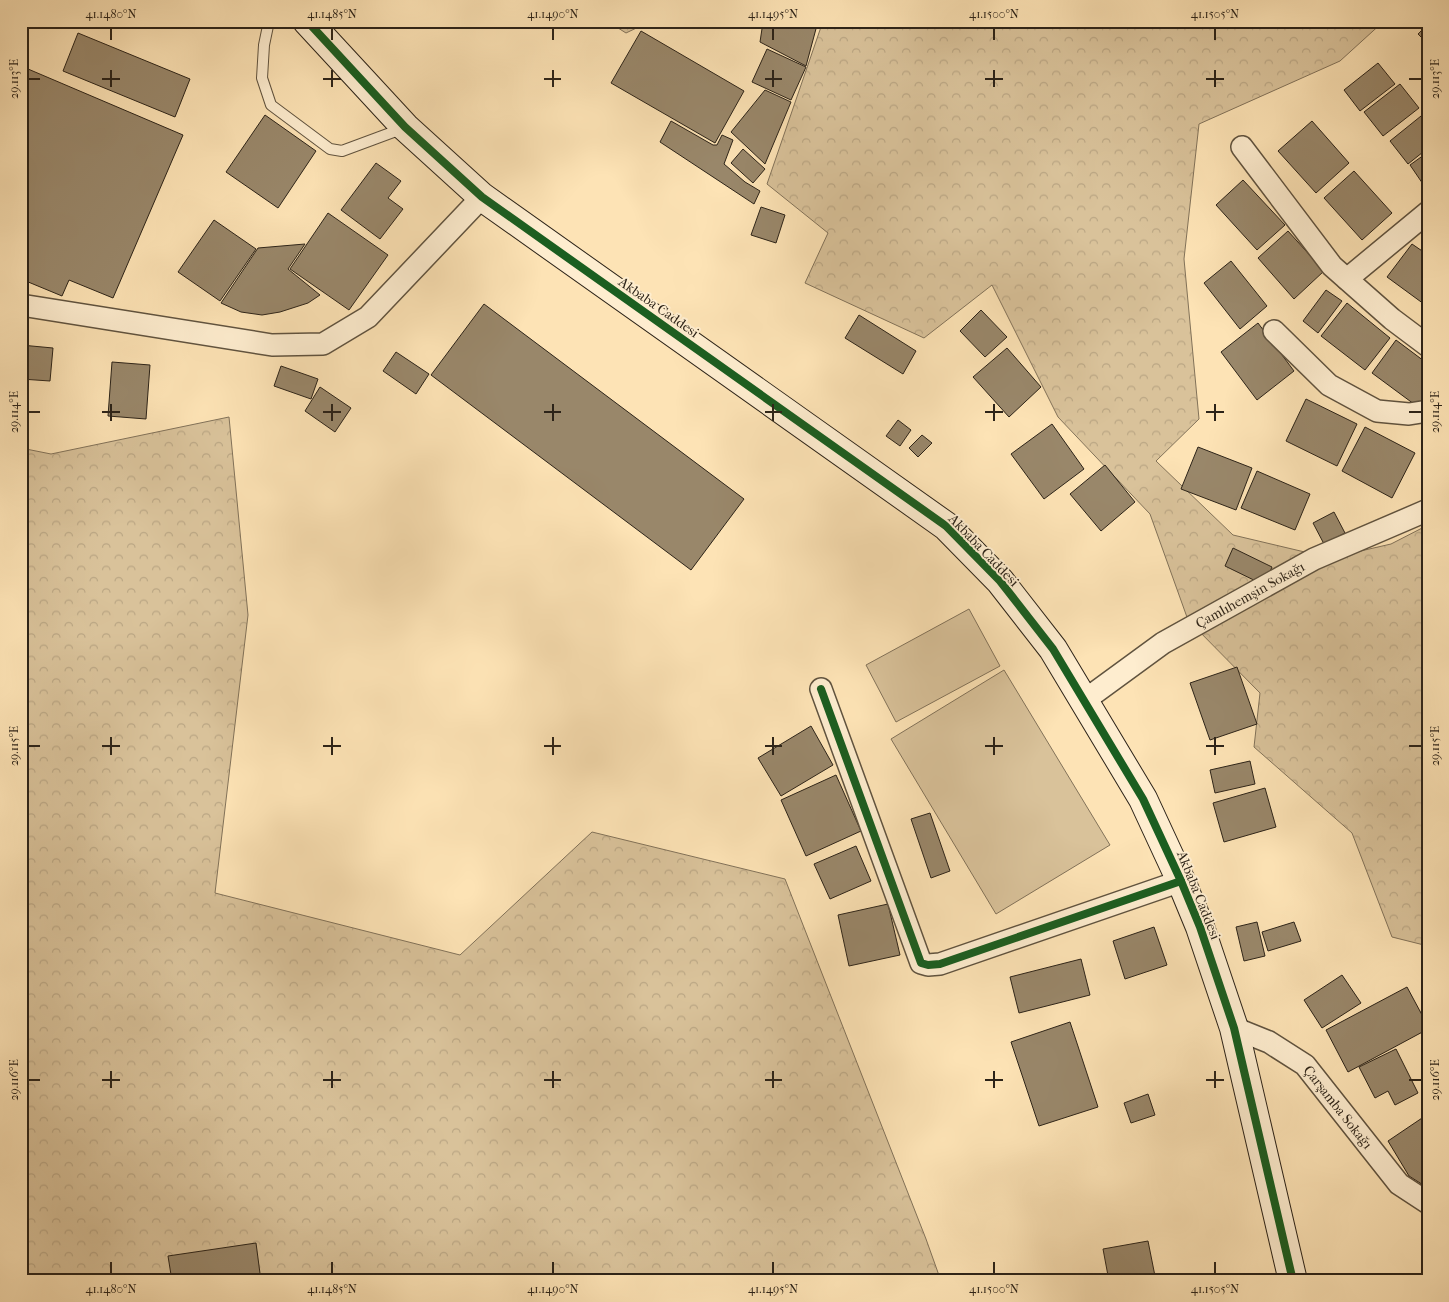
<svg xmlns="http://www.w3.org/2000/svg" width="1449" height="1302" font-family="'IM FELL French Canon',serif">
  <style>
    .forest { fill: url(#forest-crowns); stroke: #827259 }
    .pitch { fill: #d9c29a; stroke: #827259 }
    .building { fill: #99876a; stroke: #2c2318 }
    .lines { fill: none; stroke-linecap: round; stroke-linejoin: round }
    .service-casing { stroke: #60533f; stroke-width: 12 }
    .minor-casing { stroke: #60533f; stroke-width: 24 }
    .secondary-casing { stroke: #2c2318; stroke-width: 30 }
    .service { stroke: #feedcf; stroke-width: 10 }
    .minor { stroke: #feedcf; stroke-width: 21 }
    .secondary { stroke: #feedcf; stroke-width: 28 }
    .cycleway-casing { stroke: #feedcf; stroke-width: 11 }
    .cycleway { stroke: #1b5e20; stroke-width: 8 }
    .ticks { fill: none; stroke: #2c2318; stroke-width: 2 }
    .labels { text-anchor: middle; stroke-width: 4; stroke-linejoin: round; paint-order: stroke }
    .street-label { font-size: 14px; fill: #2c2318; stroke: #feedcf }
    .neatline { fill: none; stroke: #2c2318; stroke-width: 2 }
    .ticks-label { font-size: 12px; text-anchor: middle; fill: #2c2318 }
  </style>
  <defs>
    <pattern id="forest-crowns" width="20" height="18" patternUnits="userSpaceOnUse" patternTransform="scale(1.25)"><rect width="20" height="18" fill="#d9c29a"/><path d="M2 6a3 3 0 1 1 6 0M12 15a3 3 0 1 1 6 0" fill="none" stroke="#baa684"/></pattern>
  </defs>
  <rect width="100%" height="100%" fill="#fde3b5"/>
  <filter id="stains"><feTurbulence type="fractalNoise" baseFrequency=".004" numOctaves="4"/><feColorMatrix values="0 0 0 0 .2 0 0 0 0 .09 0 0 0 0 .02 0 0 0 .5 -.17"/></filter>
  <radialGradient id="worn" r=".72"><stop offset=".6" stop-color="#630" stop-opacity="0"/><stop offset="1" stop-color="#630" stop-opacity=".3"/></radialGradient>
  <g class="forest">
    <polygon points="607,21 651,21 626,33"/>
    <polygon points="814,21 1384,21 1340,61 1199,124 1184,259 1199,419 1156,461 1233,535 1330,558 1391,544 1428,525 1428,946 1392,937 1352,833 1254,747 1260,693 1188,620 1150,514 1058,417 992,285 924,338 805,283 828,233 767,184 822,24"/>
    <polygon points="229,417 248,615 215,893 460,955 592,832 785,879 926,1239 941,1281 21,1281 21,448 51,454"/>
  </g>
  <g class="pitch">
    <polygon points="969,609 1000,666 896,722 866,665"/>
    <polygon points="1004,670 1110,845 996,914 891,739"/>
  </g>
  <g class="building">
    <polygon points="763,22 817,25 806,66 760,42"/>
    <polygon points="1428,24 1428,44 1418,34"/>
    <polygon points="641,31 744,91 715,143 611,83"/>
    <polygon points="78,33 190,79 175,117 63,71"/>
    <polygon points="767,49 806,67 791,100 752,82"/>
    <polygon points="1378,63 1395,84 1360,111 1344,90"/>
    <polygon points="21,66 183,135 113,298 69,280 62,296 21,279"/>
    <polygon points="1400,84 1419,108 1383,136 1364,112"/>
    <polygon points="765,90 791,102 765,164 731,132"/>
    <polygon points="1426,112 1428,115 1428,148 1408,164 1390,141"/>
    <polygon points="265,115 316,151 278,208 226,172"/>
    <polygon points="671,121 713,145 717,145 722,135 733,140 724,164 745,182 760,191 754,204 660,142"/>
    <polygon points="1312,121 1349,163 1316,193 1278,151"/>
    <polygon points="743,149 765,169 753,183 731,163"/>
    <polygon points="1428,152 1428,185 1425,187 1410,165"/>
    <polygon points="376,163 401,181 388,198 403,209 380,239 341,210"/>
    <polygon points="1354,171 1392,213 1362,240 1324,198"/>
    <polygon points="1243,180 1285,225 1257,250 1216,205"/>
    <polygon points="761,207 785,215 776,243 751,235"/>
    <polygon points="328,213 388,255 349,310 290,269"/>
    <polygon points="214,220 256,249 220,301 178,272"/>
    <polygon points="1288,231 1324,271 1294,299 1258,258"/>
    <polygon points="305,244 288,269 320,295 308,303 280,312 262,315 241,312 221,303 258,248"/>
    <polygon points="1412,244 1428,255 1428,307 1387,277"/>
    <polygon points="1231,261 1267,306 1240,329 1204,283"/>
    <polygon points="1326,290 1342,301 1318,333 1303,321"/>
    <polygon points="1347,303 1390,338 1365,370 1321,336"/>
    <polygon points="484,304 744,499 691,570 431,375"/>
    <polygon points="981,310 1007,337 985,357 960,331"/>
    <polygon points="859,315 916,351 903,374 845,338"/>
    <polygon points="1258,323 1294,371 1257,400 1221,352"/>
    <polygon points="1396,340 1428,364 1428,393 1418,407 1372,373"/>
    <polygon points="21,345 53,348 50,381 21,379"/>
    <polygon points="1007,348 1041,387 1009,417 973,377"/>
    <polygon points="396,352 429,374 416,394 383,371"/>
    <polygon points="112,362 150,365 146,419 108,416"/>
    <polygon points="281,366 318,379 311,399 274,386"/>
    <polygon points="320,387 351,408 335,432 305,411"/>
    <polygon points="1306,399 1357,424 1337,466 1286,441"/>
    <polygon points="898,420 911,430 900,446 886,436"/>
    <polygon points="1052,424 1084,469 1044,499 1011,454"/>
    <polygon points="1365,427 1415,453 1392,498 1342,471"/>
    <polygon points="922,435 932,443 918,457 909,448"/>
    <polygon points="1198,447 1252,468 1236,510 1181,489"/>
    <polygon points="1105,465 1135,502 1101,531 1070,494"/>
    <polygon points="1257,471 1310,494 1295,530 1241,508"/>
    <polygon points="1334,512 1345,533 1324,544 1313,523"/>
    <polygon points="1233,548 1272,567 1264,585 1225,566"/>
    <polygon points="1237,667 1257,724 1210,740 1190,683"/>
    <polygon points="811,726 833,765 781,796 758,758"/>
    <polygon points="1250,761 1255,784 1215,793 1210,770"/>
    <polygon points="836,775 861,831 806,856 781,800"/>
    <polygon points="1265,788 1276,827 1224,842 1213,803"/>
    <polygon points="930,813 950,871 931,878 911,819"/>
    <polygon points="856,846 871,881 830,899 814,864"/>
    <polygon points="888,904 900,955 849,966 838,915"/>
    <polygon points="1257,922 1265,956 1244,961 1236,927"/>
    <polygon points="1294,922 1301,941 1268,951 1262,932"/>
    <polygon points="1154,927 1167,965 1125,979 1113,941"/>
    <polygon points="1081,959 1090,995 1019,1013 1010,977"/>
    <polygon points="1342,975 1361,1003 1322,1028 1304,1000"/>
    <polygon points="1407,987 1428,1026 1428,1029 1348,1072 1326,1030"/>
    <polygon points="1070,1022 1098,1107 1039,1126 1011,1042"/>
    <polygon points="1396,1049 1418,1093 1395,1105 1388,1091 1375,1098 1359,1067"/>
    <polygon points="1148,1094 1155,1115 1131,1123 1124,1103"/>
    <polygon points="1428,1114 1428,1188 1409,1176 1388,1141"/>
    <polygon points="1148,1241 1156,1281 1109,1281 1103,1249"/>
    <polygon points="256,1243 261,1281 172,1281 168,1256"/>
  </g>
  <g class="lines">
    <g class="service-casing">
      <polyline id="service" points="269,21 264,45 262,78 271,105 330,149 342,151 404,128"/>
    </g>
    <g class="minor-casing">
      <g id="minor">
        <polyline points="1242,147 1332,266 1392,319 1428,346"/>
        <polyline points="1347,279 1428,212"/>
        <polyline points="21,305 272,345 323,344 368,317 482,197"/>
        <polyline points="1274,331 1329,385 1377,411 1409,414 1428,411"/>
        <polyline points="821,689 921,963 928,965 940,964 1181,881"/>
        <path id="s1" d="M1085 700 1163 643 1314 559 1428 510"/>
        <path id="s2" d="M1234 1028 1269 1042 1305 1065 1399 1184 1428 1203"/>
      </g>
    </g>
    <g class="secondary-casing">
      <polyline id="secondary" points="307,21 405,127 482,197 946,526 1000,581 1053,649 1143,799 1181,881 1200,927 1234,1028 1293,1281"/>
    </g>
    <use href="#service" class="service"/>
    <use href="#minor" class="minor"/>
    <use href="#secondary" class="secondary"/>
    <g class="cycleway-casing">
      <g id="cycleway">
        <polyline points="307,21 405,127 482,197 946,526 1000,581 1053,649 1143,799 1181,881 1200,927 1234,1028 1293,1281"/>
        <polyline points="821,689 921,963 928,965 940,964 1181,881"/>
      </g>
    </g>
    <use href="#cycleway" class="cycleway"/>
  </g>
  <path class="ticks" d="M111 28V40M332 28V40M553 28V40M773 28V40M994 28V40M1215 28V40M111 70V87M332 70V87M553 70V87M773 70V87M994 70V87M1215 70V87M28 79H40M102 79H120M323 79H341M544 79H561M765 79H782M985 79H1003M1206 79H1224M1409 79H1422M111 404V421M332 404V421M553 404V421M773 404V421M994 404V421M1215 404V421M28 412H40M102 412H120M323 412H341M544 412H561M765 412H782M985 412H1003M1206 412H1224M1409 412H1422M111 737V755M332 737V755M553 737V755M773 737V755M994 737V755M1215 737V755M28 746H40M102 746H120M323 746H341M544 746H561M765 746H782M985 746H1003M1206 746H1224M1409 746H1422M111 1071V1088M332 1071V1088M553 1071V1088M773 1071V1088M994 1071V1088M1215 1071V1088M28 1080H40M102 1080H120M323 1080H341M544 1080H561M765 1080H782M985 1080H1003M1206 1080H1224M1409 1080H1422M111 1262V1274M332 1262V1274M553 1262V1274M773 1262V1274M994 1262V1274M1215 1262V1274"/>
  <g class="labels">
    <g class="street-label">
      <text transform="translate(659 307) rotate(35)" y="5">Akbaba Caddesi</text>
      <text transform="translate(984 550) rotate(46)" y="5">Akbaba Caddesi</text>
      <text dy="5" stroke="none"><textPath href="#s1" startOffset="196">Çamlıhemşin Sokağı</textPath></text>
      <text transform="translate(1199 895) rotate(68)" y="5">Akbaba Caddesi</text>
      <text dy="5" stroke="none"><textPath href="#s2" startOffset="134">Çarşamba Sokağı</textPath></text>
    </g>
  </g>
  <rect width="1449" height="1302" fill="none" stroke="#fde3b5" stroke-width="55"/>
  <rect x="28" y="28" width="1394" height="1246" class="neatline"/>
  <g class="ticks-label">
    <text x="111" y="18">41.1480°N</text>
    <text x="332" y="18">41.1485°N</text>
    <text x="553" y="18">41.1490°N</text>
    <text x="773" y="18">41.1495°N</text>
    <text x="994" y="18">41.1500°N</text>
    <text x="1215" y="18">41.1505°N</text>
    <text transform="translate(1435 79) rotate(-90)" y="4">29.113°E</text>
    <text transform="translate(14 79) rotate(-90)" y="4">29.113°E</text>
    <text transform="translate(1435 412) rotate(-90)" y="4">29.114°E</text>
    <text transform="translate(14 412) rotate(-90)" y="4">29.114°E</text>
    <text transform="translate(1435 746) rotate(-90)" y="4">29.115°E</text>
    <text transform="translate(14 746) rotate(-90)" y="4">29.115°E</text>
    <text transform="translate(1435 1080) rotate(-90)" y="4">29.116°E</text>
    <text transform="translate(14 1080) rotate(-90)" y="4">29.116°E</text>
    <text x="111" y="1293">41.1480°N</text>
    <text x="332" y="1293">41.1485°N</text>
    <text x="553" y="1293">41.1490°N</text>
    <text x="773" y="1293">41.1495°N</text>
    <text x="994" y="1293">41.1500°N</text>
    <text x="1215" y="1293">41.1505°N</text>
  </g>
  <rect width="100%" height="100%" filter="url(#stains)"/>
  <rect width="100%" height="100%" fill="url(#worn)"/>
</svg>
